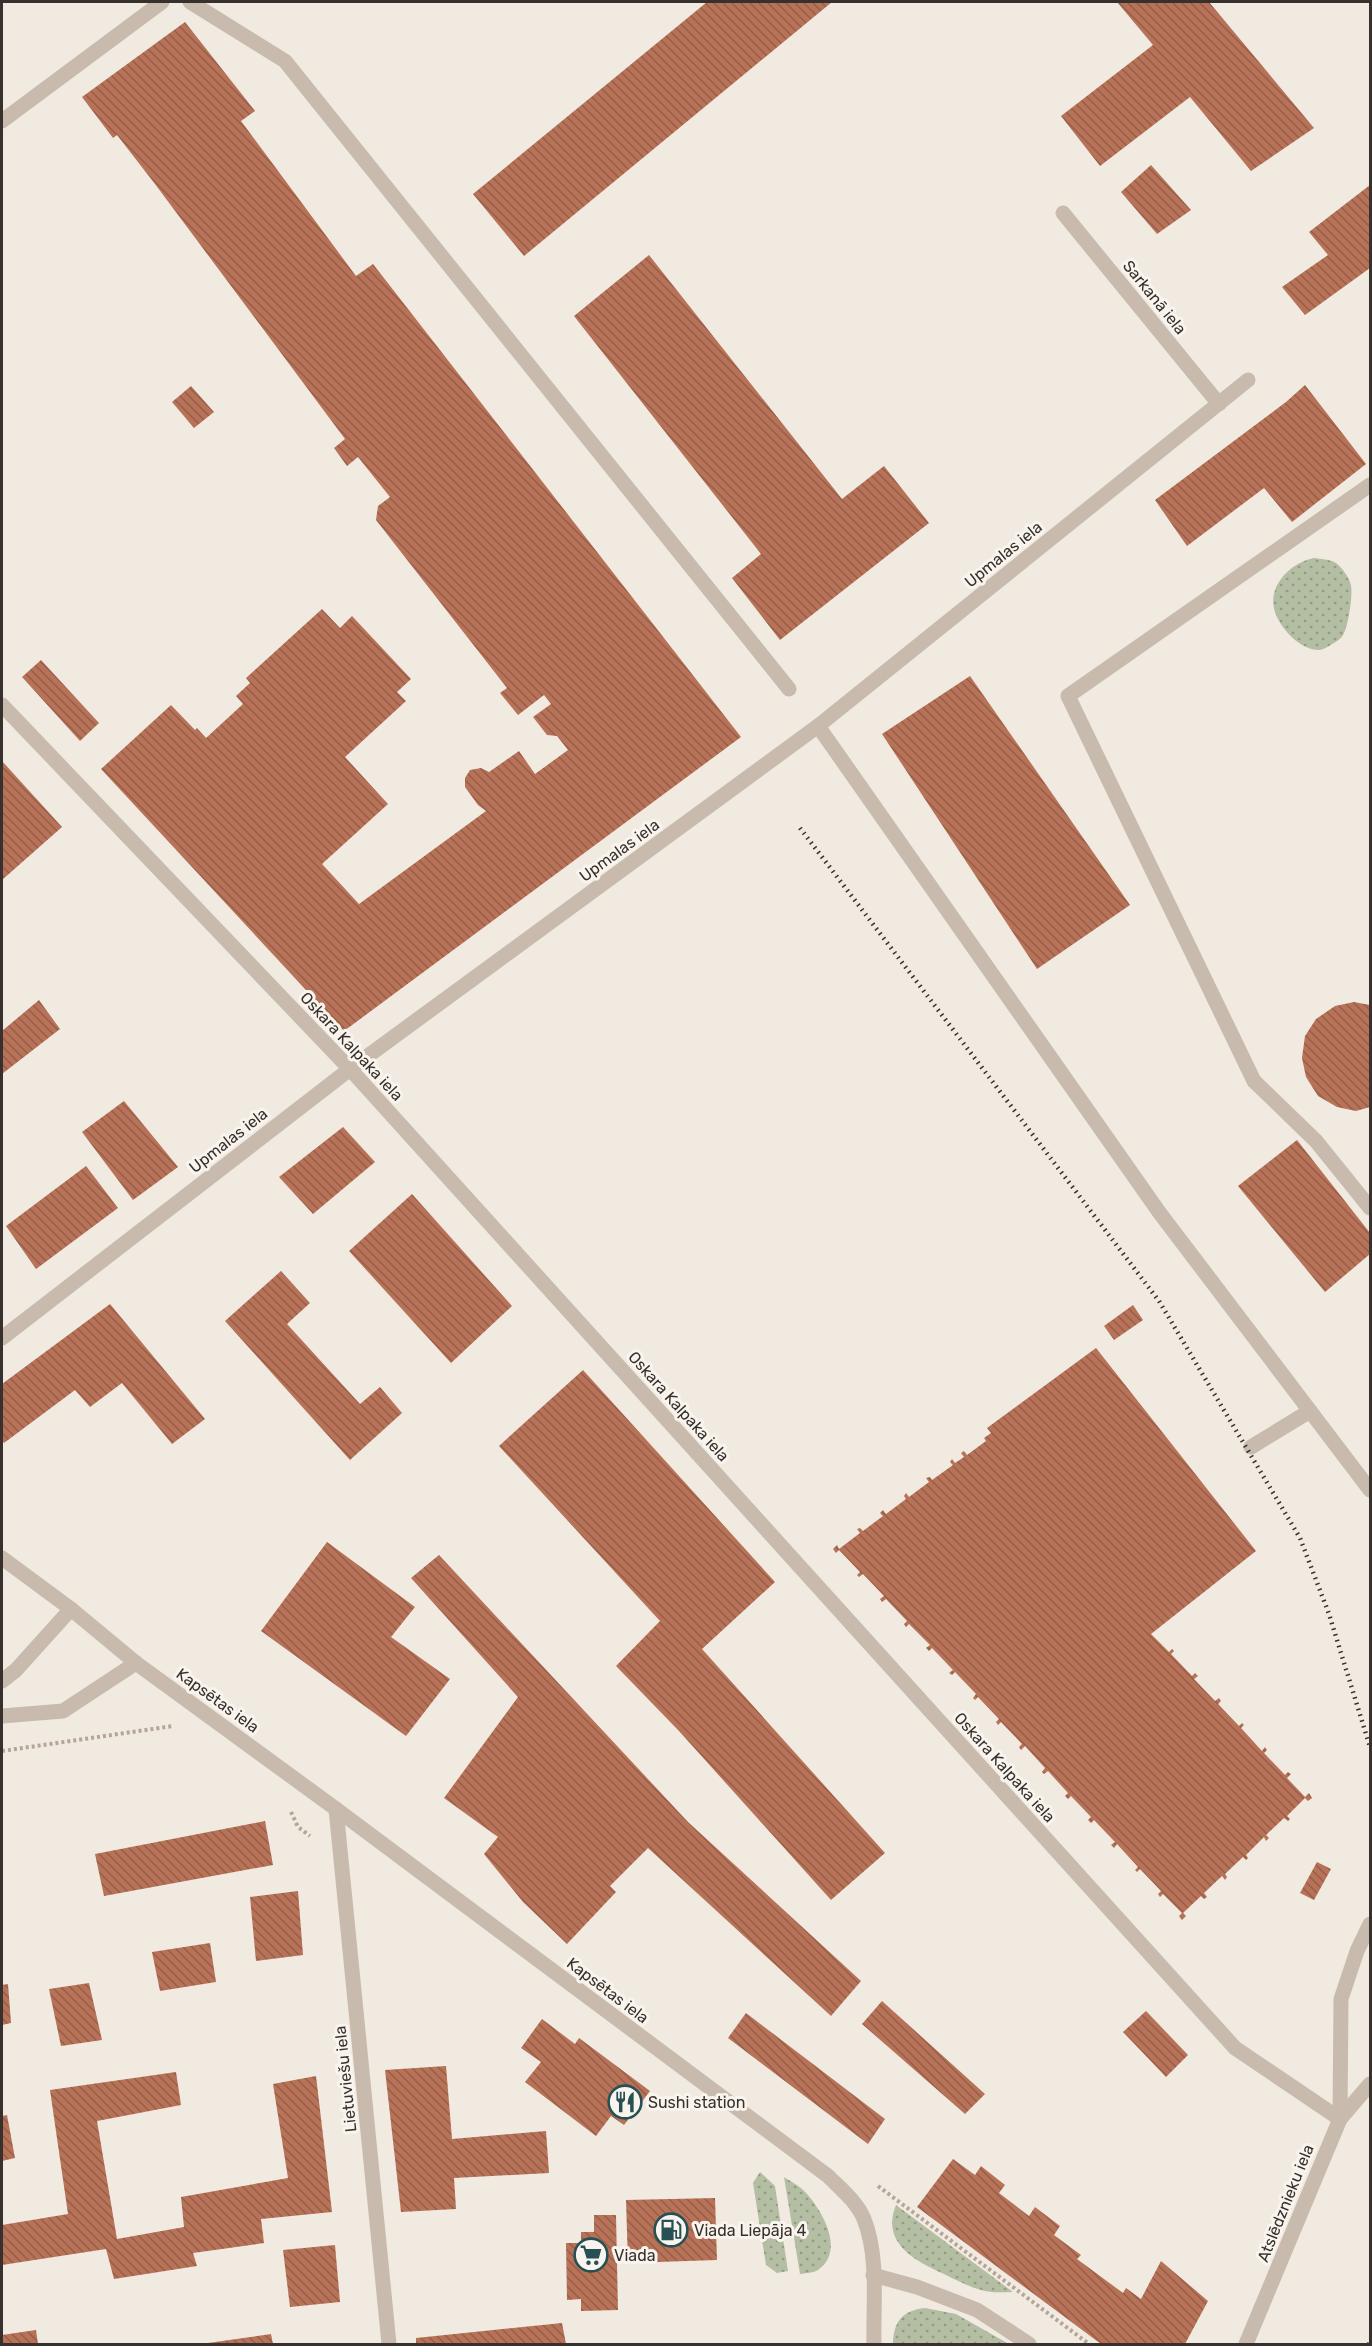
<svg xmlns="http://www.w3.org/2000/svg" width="1372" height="2346" font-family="Rubik,sans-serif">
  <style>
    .grass { fill: url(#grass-dots) }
    .building { fill: url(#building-back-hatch) }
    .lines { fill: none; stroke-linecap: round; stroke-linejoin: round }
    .path { stroke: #b4a598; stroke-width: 4; stroke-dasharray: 3 3; stroke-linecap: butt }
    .service { stroke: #c8bbae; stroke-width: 15 }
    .minor { stroke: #c8bbae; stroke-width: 15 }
    .rail { stroke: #37302c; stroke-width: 4.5; stroke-dasharray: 1.5 4.5; stroke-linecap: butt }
    .labels { text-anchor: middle; stroke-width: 6; stroke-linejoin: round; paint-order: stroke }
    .street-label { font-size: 16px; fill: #37302c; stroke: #f9f4ed }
    .poi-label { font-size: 16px; fill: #37302c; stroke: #f9f4ed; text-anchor: start }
  </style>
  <defs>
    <pattern id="grass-dots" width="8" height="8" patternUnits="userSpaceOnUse" patternTransform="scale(1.5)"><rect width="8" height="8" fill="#b4bea2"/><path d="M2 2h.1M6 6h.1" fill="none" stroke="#939b84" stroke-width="1.8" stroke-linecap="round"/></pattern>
    <pattern id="building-back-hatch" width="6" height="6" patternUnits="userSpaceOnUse" patternTransform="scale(1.5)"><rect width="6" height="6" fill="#b87258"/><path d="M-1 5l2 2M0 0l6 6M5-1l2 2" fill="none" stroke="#965e49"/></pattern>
  </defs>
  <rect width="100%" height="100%" fill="#f1eae1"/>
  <g class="grass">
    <path d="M1314 558C1320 559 1330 559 1336 563 1342 568 1350 578 1351 586 1353 594 1348 628 1343 635 1341 639 1336 642 1332 644 1329 646 1324 649 1320 650 1303 651 1285 633 1278 619 1263 592 1286 564 1314 558Z"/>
    <polygon points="760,2172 775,2186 788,2271 777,2273 766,2265 753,2183"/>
    <path d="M784 2177C792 2182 801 2187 807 2194 822 2211 846 2251 818 2270 814 2273 805 2273 800 2274Z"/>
    <path d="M896 2205 1013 2292C1004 2292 993 2293 985 2291 971 2288 958 2281 946 2275 917 2262 880 2244 896 2205Z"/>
    <path d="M925 2308 956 2314 1009 2344H893C893 2322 903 2310 925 2308Z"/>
  </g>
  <g class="building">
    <polygon points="707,2 832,2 524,256 473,194"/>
    <polygon points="1117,2 1209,2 1314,128 1251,171 1190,97 1100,166 1061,116 1153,45"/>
    <polygon points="185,22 255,111 241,121 356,276 373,264 741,737 344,1031 101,769 171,705 195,730 197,728 206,738 243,704 236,696 250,683 246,678 322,609 340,628 352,616 411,679 397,692 406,701 345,757 388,804 322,864 359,904 486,811 478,805 465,787 465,778 470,770 481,768 489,772 519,751 535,774 568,750 557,736 547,735 533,717 551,704 544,695 518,715 500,693 507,688 376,520 378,506 390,497 358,457 347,466 334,448 345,439 155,184 117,135 113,138 82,97"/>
    <polygon points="1151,165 1191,210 1157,234 1121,192"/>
    <polygon points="1370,185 1370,268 1305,315 1282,287 1328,255 1309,232"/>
    <polygon points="649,255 842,499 884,466 929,523 780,640 732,578 761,554 574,316"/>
    <polygon points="1305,385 1366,464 1292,522 1264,488 1187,546 1155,500 1286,402"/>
    <polygon points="191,386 214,412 194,428 172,402"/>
    <polygon points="41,660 99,723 80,741 22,677"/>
    <polygon points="970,676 1130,905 1037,969 882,734"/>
    <polygon points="2,761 62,827 2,880"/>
    <polygon points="39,1000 60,1029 2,1074 2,1031"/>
    <polygon points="1354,1002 1370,1005 1370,1107 1356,1111 1337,1107 1318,1096 1306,1077 1302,1058 1305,1036 1316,1019 1335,1006"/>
    <polygon points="124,1101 178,1167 133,1200 82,1132"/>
    <polygon points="343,1127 375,1162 313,1214 279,1177"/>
    <polygon points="1297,1140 1370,1233 1370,1254 1325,1292 1238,1186"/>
    <polygon points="86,1166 118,1208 36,1269 6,1226"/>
    <polygon points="412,1194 512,1306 451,1363 349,1251"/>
    <polygon points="281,1271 310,1303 287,1324 360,1404 380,1387 402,1413 350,1460 225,1321"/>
    <polygon points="110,1304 205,1419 172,1444 122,1383 90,1407 75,1390 4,1443 2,1440 2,1384"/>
    <polygon points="1133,1305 1143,1320 1114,1340 1104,1326"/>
    <polygon points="1096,1348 1256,1551 1151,1634 1169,1652 1172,1649 1174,1651 1171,1654 1192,1676 1195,1673 1198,1676 1194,1679 1215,1701 1219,1698 1221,1701 1218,1704 1239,1726 1242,1723 1244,1725 1241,1728 1262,1751 1265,1747 1267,1750 1264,1753 1285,1775 1288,1772 1291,1774 1287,1778 1305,1797 1309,1793 1312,1798 1308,1801 1305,1798 1287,1816 1290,1819 1288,1821 1284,1818 1266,1835 1269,1838 1266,1841 1264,1837 1246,1855 1248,1858 1246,1860 1243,1857 1225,1874 1227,1877 1225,1880 1222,1876 1204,1893 1207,1897 1204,1899 1201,1896 1183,1913 1186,1916 1182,1920 1179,1916 1182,1913 1163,1894 1160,1897 1158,1894 1161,1891 1140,1869 1137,1872 1135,1870 1138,1867 1117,1844 1114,1848 1111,1845 1115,1842 1094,1820 1091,1823 1088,1820 1091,1817 1071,1796 1068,1799 1065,1796 1068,1793 1048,1771 1044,1774 1042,1772 1045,1768 1025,1746 1021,1750 1019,1747 1022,1744 1001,1722 998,1725 996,1722 999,1719 978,1697 975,1700 973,1698 976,1694 955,1672 952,1675 949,1673 953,1670 932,1648 929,1651 926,1648 930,1645 909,1624 906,1627 904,1624 907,1621 886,1599 882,1602 880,1599 884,1596 863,1574 859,1577 857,1575 860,1572 839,1550 836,1553 833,1549 837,1545 839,1549 860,1533 857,1529 860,1528 863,1531 883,1516 880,1513 883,1510 886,1514 906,1499 904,1496 906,1493 909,1497 929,1482 926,1478 930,1477 932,1480 953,1465 950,1462 952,1459 955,1463 964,1457 961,1453 964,1451 967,1455 986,1441 984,1438 991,1433 987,1428"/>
    <polygon points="583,1370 775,1582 702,1649 885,1853 831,1900 679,1731 616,1666 660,1621 499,1446"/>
    <polygon points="327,1542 415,1607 391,1637 450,1679 406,1736 261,1631"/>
    <polygon points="439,1555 688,1822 861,1981 831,2016 648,1848 610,1886 616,1892 567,1944 523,1902 484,1854 498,1837 444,1798 518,1697 411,1578"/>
    <polygon points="265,1821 273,1865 104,1896 95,1854"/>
    <polygon points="1317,1862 1331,1869 1314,1900 1300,1893"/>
    <polygon points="298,1891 303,1955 256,1961 250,1897"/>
    <polygon points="210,1943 216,1982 160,1991 152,1952"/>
    <polygon points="89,1983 102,2040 61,2046 49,1989"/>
    <polygon points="8,1984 11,2023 2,2025 2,1985"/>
    <polygon points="882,2001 985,2094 965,2114 862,2024"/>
    <polygon points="1146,2011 1188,2055 1166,2077 1123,2032"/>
    <polygon points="746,2013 885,2119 868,2144 728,2038"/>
    <polygon points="542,2019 575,2044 579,2038 650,2091 624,2125 611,2116 596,2136 525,2082 541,2062 521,2048"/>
    <polygon points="446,2066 452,2139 546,2131 549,2173 454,2178 456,2209 401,2212 385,2070"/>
    <polygon points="176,2072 181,2105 97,2121 117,2239 184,2227 181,2197 288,2178 273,2084 316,2076 332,2212 261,2219 264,2243 193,2253 197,2266 114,2279 106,2249 2,2265 2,2225 68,2214 50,2090"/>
    <polygon points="7,2115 15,2158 2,2161 2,2116"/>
    <polygon points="953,2159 975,2175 981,2166 1005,2185 999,2193 1029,2216 1035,2207 1060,2226 1054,2235 1081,2255 1077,2259 1123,2293 1126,2288 1141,2299 1161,2261 1208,2301 1185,2344 1101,2344 917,2207"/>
    <polygon points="715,2198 717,2260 628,2263 626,2200"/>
    <polygon points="594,2215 616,2215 618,2310 581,2311 581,2299 567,2300 566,2243 581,2243 581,2232 594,2232"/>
    <polygon points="335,2245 340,2302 290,2307 283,2250"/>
    <polygon points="562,2323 566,2344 416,2344 416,2338"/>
    <polygon points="36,2330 38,2344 2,2344 2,2335"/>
    <polygon points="271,2334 273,2344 208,2344 208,2343"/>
  </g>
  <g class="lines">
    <g class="path">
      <polyline points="2,1751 173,1726"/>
      <polyline points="291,1812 298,1827 310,1836"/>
      <polyline points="878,2186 1089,2344"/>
    </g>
    <g class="service">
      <polyline points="190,2 285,61 789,689"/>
      <polyline points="2,121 162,2"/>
      <polyline points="1063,213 1219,404"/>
      <polyline points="1370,485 1068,696 1254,1081 1316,1141 1370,1208"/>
      <polyline points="1251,1447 1310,1411"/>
    </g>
    <g class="minor">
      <polyline points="2,705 350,1069 1235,2048 1340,2119"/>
      <polyline points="818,726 1159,1212 1370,1490"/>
      <polyline points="2,1338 350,1069 818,726 1248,380"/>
      <path d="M2 1558 71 1609 136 1663 336 1809 828 2176C841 2189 857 2202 864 2219 879 2257 873 2304 874 2344"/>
      <polyline points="2,1681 16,1670 71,1609"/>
      <polyline points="2,1716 63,1711 136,1663"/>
      <polyline points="336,1809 389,2344"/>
      <polyline points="1340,2119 1341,1999 1357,1951 1370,1924"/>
      <polyline points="873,2275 917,2287 977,2310 1029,2344"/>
      <polyline points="1246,2344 1340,2119 1370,2084"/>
    </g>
    <g class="rail">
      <polyline points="800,828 1159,1301 1300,1538 1329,1614 1370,1747"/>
      <polyline points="1369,2344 1370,2338"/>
    </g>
  </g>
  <defs>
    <g id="restaurant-ring" transform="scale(1.725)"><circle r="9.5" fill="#f9f4ed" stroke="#265054" stroke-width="1.5"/><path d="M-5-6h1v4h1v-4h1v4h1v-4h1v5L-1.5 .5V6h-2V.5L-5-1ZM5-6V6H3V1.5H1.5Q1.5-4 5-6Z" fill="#265054"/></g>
    <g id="fuel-ring" transform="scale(1.725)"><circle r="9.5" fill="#f9f4ed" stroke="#265054" stroke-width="1.5"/><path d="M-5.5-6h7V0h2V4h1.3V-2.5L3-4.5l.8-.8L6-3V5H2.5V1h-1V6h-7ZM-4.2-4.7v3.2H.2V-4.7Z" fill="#265054"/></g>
    <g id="supermarket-ring" transform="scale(1.725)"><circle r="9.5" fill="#f9f4ed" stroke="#265054" stroke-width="1.5"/><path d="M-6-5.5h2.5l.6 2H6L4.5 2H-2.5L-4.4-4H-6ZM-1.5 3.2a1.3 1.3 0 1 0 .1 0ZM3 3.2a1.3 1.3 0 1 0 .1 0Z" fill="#265054"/></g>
  </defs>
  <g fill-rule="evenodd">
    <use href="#restaurant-ring" x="625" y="2102"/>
    <use href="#fuel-ring" x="671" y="2230"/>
    <use href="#supermarket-ring" x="591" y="2255"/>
  </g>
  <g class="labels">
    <g class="street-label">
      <text transform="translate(1155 297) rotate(51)" y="6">Sarkanā iela</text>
      <text transform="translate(1003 554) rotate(-39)" y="6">Upmalas iela</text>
      <text transform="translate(619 850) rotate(-36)" y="6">Upmalas iela</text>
      <text transform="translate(352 1046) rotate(47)" y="6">Oskara Kalpaka iela</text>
      <text transform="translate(228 1140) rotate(-38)" y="6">Upmalas iela</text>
      <text transform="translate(679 1406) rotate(48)" y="6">Oskara Kalpaka iela</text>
      <text transform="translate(218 1700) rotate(36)" y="6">Kapsētas iela</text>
      <text transform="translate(1005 1767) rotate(48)" y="6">Oskara Kalpaka iela</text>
      <text transform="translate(608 1990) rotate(37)" y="6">Kapsētas iela</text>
      <text transform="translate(345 2079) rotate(-96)" y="6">Lietuviešu iela</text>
      <text transform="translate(1285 2203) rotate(-68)" y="6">Atslēdznieku iela</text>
    </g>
    <g class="poi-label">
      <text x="648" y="2108">Sushi station</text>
      <text x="694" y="2236">Viada Liepāja 4</text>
      <text x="614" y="2261">Viada</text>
    </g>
  </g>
  <rect width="1372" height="2346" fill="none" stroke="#37302c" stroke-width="6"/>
</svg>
